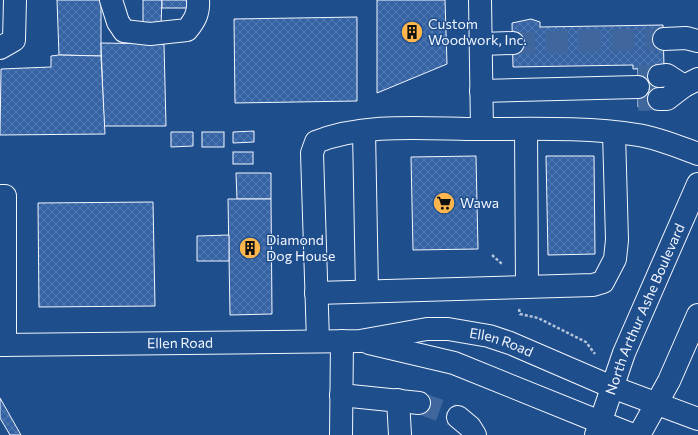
<svg xmlns="http://www.w3.org/2000/svg" width="698" height="435" font-family="Commissioner,sans-serif">
  <style>
    .building { fill: url(#building-cross-hatch); stroke: #f2f6ff }
    .lines { fill: none; stroke-linecap: round; stroke-linejoin: round }
    .minor-tunnel { stroke: #3f679d; stroke-width: 22; stroke-dasharray: 22 11; stroke-linecap: butt }
    .minor-casing { stroke: #f2f6ff; stroke-width: 24 }
    .major-casing { stroke: #f2f6ff; stroke-width: 24 }
    .path { stroke: #b3c4dc; stroke-width: 2.5; stroke-dasharray: 3 2; stroke-linecap: butt }
    .minor { stroke: #1f4e8c; stroke-width: 22 }
    .major { stroke: #1f4e8c; stroke-width: 22 }
    .labels { text-anchor: middle; stroke-width: 3; stroke-linejoin: round; paint-order: stroke }
    .poi-label { font-size: 14px; fill: #f2f6ff; stroke: #1f4e8c; text-anchor: start }
    .street-label { font-size: 14px; fill: #f2f6ff; stroke: #1f4e8c }
  </style>
  <defs>
    <pattern id="building-cross-hatch" width="8" height="8" patternUnits="userSpaceOnUse"><rect width="8" height="8" fill="#3563a3"/><path d="M0 0l8 8M0 8l8-8" fill="none" stroke="#537ab1"/></pattern>
  </defs>
  <rect width="100%" height="100%" fill="#1f4e8c"/>
  <g class="building">
    <polygon points="57,0 101,0 101,56 59,55"/>
    <polygon points="143,0 162,0 161,25 143,25"/>
    <rect x="162" y="0" width="29" height="8"/>
    <polygon points="377,0 445,0 447,64 377,93"/>
    <polygon points="357,17 357,101 235,103 234,19"/>
    <polygon points="531,19 540,22 540,27 663,25 664,68 633,69 633,65 513,67 512,23"/>
    <polygon points="101,43 164,44 166,126 104,126"/>
    <polygon points="59,55 101,56 105,134 0,135 1,69 51,67 51,56"/>
    <polygon points="658,68 659,107 638,107 638,69"/>
    <polygon points="254,131 254,142 233,143 233,132"/>
    <polygon points="171,132 193,132 193,146 171,147"/>
    <rect x="202" y="132" width="22" height="15"/>
    <rect x="233" y="152" width="20" height="12"/>
    <polygon points="476,156 478,249 413,250 411,157"/>
    <polygon points="546,156 594,156 595,254 548,255"/>
    <polygon points="236,173 271,173 271,199 237,199"/>
    <polygon points="228,199 271,199 272,314 230,315"/>
    <polygon points="153,202 155,306 39,307 38,203"/>
    <polygon points="229,235 229,261 197,261 197,236"/>
    <polygon points="0,398 21,435 10,435 0,418"/>
  </g>
  <g class="lines">
    <g class="minor-tunnel">
      <polyline points="513,43 664,39"/>
      <polyline points="638,76 659,76"/>
      <polyline points="638,100 659,99"/>
      <polyline points="419,403 458,417"/>
    </g>
    <g class="minor-casing">
      <g id="minor">
        <path d="M111 0 118 22 124 31 150 34 187 30C195 20 199 13 198 0"/>
        <polyline points="480,0 482,129"/>
        <polyline points="664,39 686,38 698,41"/>
        <polyline points="481,44 513,43"/>
        <polyline points="0,48 14,40 15,0"/>
        <polyline points="659,76 667,75 684,86"/>
        <polyline points="481,91 638,87"/>
        <polyline points="659,99 667,99 684,86 698,79"/>
        <polyline points="526,129 527,286"/>
        <polyline points="364,131 367,291"/>
        <polyline points="0,196 5,196 5,345"/>
        <polyline points="316,293 593,285 603,282 615,259 617,240 614,133"/>
        <path d="M318 341 312 153 316 142C366 122 428 129 481 129 533 129 586 127 638 135 658 138 679 147 698 154"/>
        <polyline points="369,343 454,363 600,422"/>
        <path id="s1" d="M0 345 360 341 427 329H448L489 336 510 343 612 387"/>
        <polyline points="341,395 419,403"/>
        <polyline points="398,400 400,435"/>
        <polyline points="458,417 470,427 475,435"/>
        <polyline points="341,435 342,341"/>
      </g>
    </g>
    <g class="major-casing">
      <g id="major">
        <polyline points="612,387 698,419"/>
        <polyline points="600,422 633,435"/>
        <path id="s2" d="M596 435 624 353 698 184"/>
        <polyline points="639,435 669,381 698,315"/>
      </g>
    </g>
    <g class="path">
      <polyline points="492,255 502,264"/>
      <polyline points="519,309 520,314 538,318 586,342 595,354"/>
    </g>
    <use href="#minor" class="minor"/>
    <use href="#major" class="major"/>
  </g>
  <defs>
    <g id="building-disc" transform="scale(1.15)"><circle r="9.5" fill="#ffb74d" stroke="#1f4e8c"/><path d="M-4-6H4V6H1V3H-1V6H-4ZM-2.5-4.3h1.7v1.8h-1.7ZM.8-4.3h1.7v1.8H.8ZM-2.5-1h1.7V.8h-1.7ZM.8-1h1.7V.8H.8Z" fill="#111"/></g>
    <g id="supermarket-disc" transform="scale(1.15)"><circle r="9.5" fill="#ffb74d" stroke="#1f4e8c"/><path d="M-6-5.5h2.5l.6 2H6L4.5 2H-2.5L-4.4-4H-6ZM-1.5 3.2a1.3 1.3 0 1 0 .1 0ZM3 3.2a1.3 1.3 0 1 0 .1 0Z" fill="#111"/></g>
  </defs>
  <g fill-rule="evenodd">
    <use href="#building-disc" x="412" y="32"/>
    <use href="#supermarket-disc" x="444" y="203"/>
    <use href="#building-disc" x="250" y="248"/>
  </g>
  <g class="labels">
    <g class="poi-label">
      <text x="428" y="29">Custom<tspan x="428" dy="16">Woodwork, Inc.</tspan></text>
      <text x="460" y="208">Wawa</text>
      <text x="266" y="245">Diamond<tspan x="266" dy="16">Dog House</tspan></text>
    </g>
    <g class="street-label">
      <text dy="5" stroke="none"><textPath href="#s2" startOffset="135">North Arthur Ashe Boulevard</textPath></text>
      <text dy="5" stroke="none"><textPath href="#s1" startOffset="180">Ellen Road</textPath></text>
      <text dy="5" stroke="none"><textPath href="#s1" startOffset="504">Ellen Road</textPath></text>
    </g>
  </g>
</svg>
